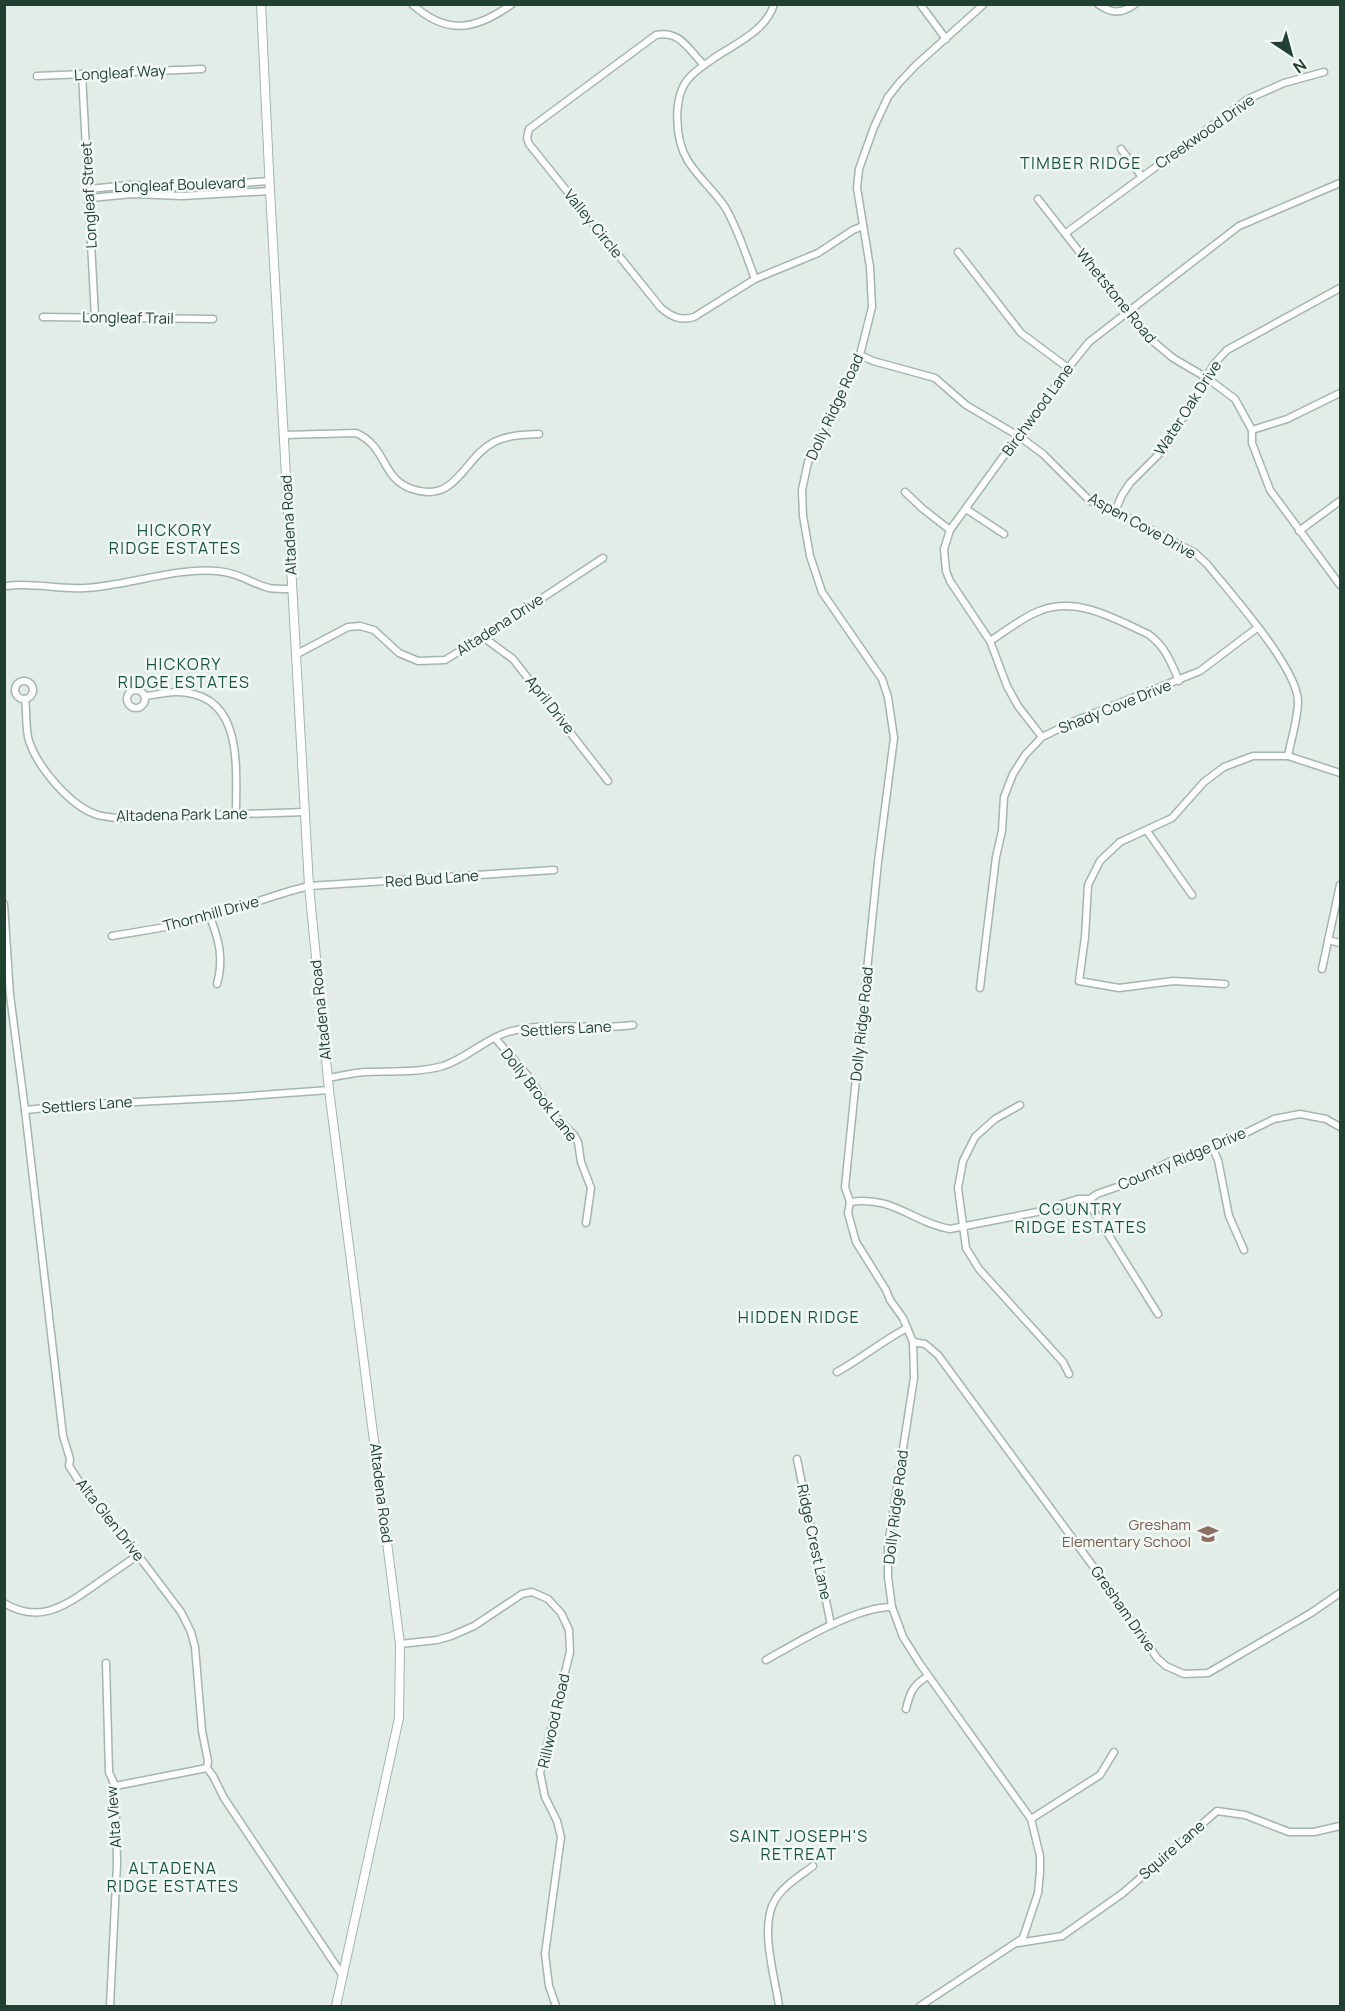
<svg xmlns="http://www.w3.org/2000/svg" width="1345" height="2011" font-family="Manrope,sans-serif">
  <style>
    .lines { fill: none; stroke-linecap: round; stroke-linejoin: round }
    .minor-casing { stroke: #a3b6ac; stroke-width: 9 }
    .tertiary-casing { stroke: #a3b6ac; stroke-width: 10 }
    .minor { stroke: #fff; stroke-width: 6 }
    .tertiary { stroke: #fff; stroke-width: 8 }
    .labels { text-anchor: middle; stroke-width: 5; stroke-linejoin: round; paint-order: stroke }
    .street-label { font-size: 15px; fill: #204032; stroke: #f2f9f5 }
    .education-label { font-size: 15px; fill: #785e54; stroke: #f2f9f5; text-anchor: end }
    .neighbourhood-label { font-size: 16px; letter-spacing: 1.5px; fill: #1a533c; stroke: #f2f9f5 }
  </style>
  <rect width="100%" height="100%" fill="#e1ede6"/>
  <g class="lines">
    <g class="minor-casing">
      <g id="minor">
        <path d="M412 4C447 36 476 30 512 4"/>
        <polyline points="920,4 946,39"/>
        <path d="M1098 4C1112 14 1121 14 1135 4"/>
        <path d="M704 65C688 49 680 30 656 35L529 129 527 138 529 144 661 308C672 317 680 321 694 317L755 279 818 253 853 230 863 226"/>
        <polyline points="82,74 95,317"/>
        <polyline points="37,76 202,69"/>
        <polyline points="1121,149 1142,177"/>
        <polyline points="89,189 130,185 179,187 270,181"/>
        <polyline points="90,198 133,194 182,196 270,191"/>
        <polyline points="1038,199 1142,332 1173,358 1207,378 1235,399 1252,430 1252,443 1270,490 1340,585"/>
        <polyline points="1066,233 1248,99 1284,83 1324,72"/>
        <polyline points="958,252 1021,333 1068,368"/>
        <path d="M755 279C746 255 738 229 725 207 714 191 698 177 688 161 675 140 672 97 689 78 696 70 706 64 714 58 735 44 767 30 774 4"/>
        <polyline points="43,317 213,319"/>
        <path d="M860 355 873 361 935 378 966 405 1020 437 1043 454 1090 501 1115 511 1195 553 1207 564C1230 593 1297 667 1298 701 1298 719 1291 739 1288 756"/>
        <polyline points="1252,430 1287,419 1340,393"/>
        <path d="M284 435 356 433C387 446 381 479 412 489 457 504 463 458 494 442 508 435 523 435 539 434"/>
        <polyline points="905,492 923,509 950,530"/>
        <polyline points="966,509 1004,534"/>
        <polyline points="1115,511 1122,495 1130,483 1165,448 1214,364 1227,350 1340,288"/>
        <polyline points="1299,531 1340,501"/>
        <path d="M7 586C32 582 59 590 85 588 126 586 177 567 217 571 240 573 250 583 269 588 276 589 285 589 292 589"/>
        <polyline points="483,637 513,659 608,781"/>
        <path d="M990 641C1005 632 1025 615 1042 610 1079 597 1115 619 1148 634 1165 646 1171 662 1179 681"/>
        <polyline points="297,654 348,627 360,626 374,630 399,653 418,661 445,660 483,637 603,558"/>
        <circle cx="24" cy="690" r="9"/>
        <circle cx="136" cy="699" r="9"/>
        <path d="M144 696C155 695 166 692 176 692 244 692 236 766 236 814"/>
        <path d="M25 699C27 712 25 728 29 741 38 768 71 807 98 815 104 817 111 817 117 818L305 812"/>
        <polyline points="1042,737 1018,706 1007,686 990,641 950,581 946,571 944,549 950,530 1016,439 1020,437 1068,368 1089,342 1239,226 1340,183"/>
        <polyline points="1147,831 1192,895"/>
        <polyline points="4,904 10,995 25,1110 63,1436 70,1459 69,1466 84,1489 144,1563 181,1612 191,1632 195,1647 202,1731 208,1761 207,1768 213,1776 224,1798 343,1976"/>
        <path d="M210 917C219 940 224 959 217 984"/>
        <path d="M112 936C139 931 167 928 194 921 233 912 270 895 309 886L554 870"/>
        <polyline points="1328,940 1340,943"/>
        <polyline points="1322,969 1340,885"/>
        <polyline points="1225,984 1173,981 1119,988 1079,981 1085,937 1088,885 1100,861 1120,842 1172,818 1204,782 1224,767 1253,756 1288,756 1340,773"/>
        <polyline points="980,988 996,857 1002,831 1004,797 1013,774 1025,755 1042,737 1075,721 1200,671 1257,628"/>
        <polyline points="495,1038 528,1076 553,1114 574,1135 578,1142 581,1162 591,1188 586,1223"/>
        <path d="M328 1078C340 1076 352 1073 365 1072 391 1071 417 1073 443 1066 467 1058 485 1039 508 1032 548 1020 593 1031 633 1025"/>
        <polyline points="1020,1105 995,1119 975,1137 963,1161 958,1188 966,1248 979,1269 1063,1362 1069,1374"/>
        <polyline points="25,1110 76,1105 235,1097 329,1090"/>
        <polyline points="1213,1149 1218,1160 1229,1216 1244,1250"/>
        <polyline points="1090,1199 1093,1210 1158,1314"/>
        <path d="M850 1202C893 1195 913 1223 950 1229L1037 1212 1078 1199H1090L1097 1194 1120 1186 1171 1161 1213 1149 1274 1119 1300 1114 1326 1119 1340 1127"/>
        <polyline points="913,1342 925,1344 938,1355 1109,1588 1157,1658 1166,1666 1184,1674 1208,1673 1311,1613 1340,1593"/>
        <path d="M837 1372C861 1359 882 1341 907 1328"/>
        <polyline points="797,1459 831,1625"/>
        <path d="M4 1603C40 1625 66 1605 95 1585 109 1575 124 1565 138 1555"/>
        <polyline points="400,1644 437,1640 451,1636 474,1626 522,1594 532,1592 548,1599 561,1613 569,1630 570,1652 540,1773 545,1797 557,1821 561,1837 545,1954 549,1986 556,2006"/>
        <path d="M766 1660C798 1642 855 1607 892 1607"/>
        <polyline points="106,1663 109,1772 115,1786 113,1797 116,1816 117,1863 110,2006"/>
        <path d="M906 1709C910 1692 913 1685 928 1676"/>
        <polyline points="115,1786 207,1768"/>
        <polyline points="1031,1819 1100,1775 1114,1752"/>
        <polyline points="1018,1943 1062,1936 1123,1893 1217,1811 1245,1815 1289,1832 1314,1832 1340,1826"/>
        <path d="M779 2006C775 1977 759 1927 775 1900 783 1886 800 1876 813 1866"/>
        <polyline points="920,2006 1023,1938 1038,1893 1040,1872 1040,1856 1031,1819 920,1664 903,1637 892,1607 888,1577 888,1545 914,1378 913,1342 903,1318 890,1300 886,1290 856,1242 848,1213 850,1202 845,1187 878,862 894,738 888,697 882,679 822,592 810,556 803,516 802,490 808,462 860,355 872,307 870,267 857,188 859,169 874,127 888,97 899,83 916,65 984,4"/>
      </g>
    </g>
    <g class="tertiary-casing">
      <polyline id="tertiary" points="261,4 270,191 309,886 329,1090 400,1644 399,1718 336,2006"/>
    </g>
    <use href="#minor" class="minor"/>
    <use href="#tertiary" class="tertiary"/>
  </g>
  <defs>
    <g id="school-bare" transform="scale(1.62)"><path d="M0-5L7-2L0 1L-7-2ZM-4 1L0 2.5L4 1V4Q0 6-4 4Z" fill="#8d6e63" stroke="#f2f9f5" stroke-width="2.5" paint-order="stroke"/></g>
  </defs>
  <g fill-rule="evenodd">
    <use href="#school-bare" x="1208" y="1534"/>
  </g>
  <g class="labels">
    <g class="street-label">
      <text transform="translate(120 73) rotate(-3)" y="5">Longleaf Way</text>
      <text transform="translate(1205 132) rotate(-35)" y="5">Creekwood Drive</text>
      <text transform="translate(180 185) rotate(-2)" y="5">Longleaf Boulevard</text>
      <text transform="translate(89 195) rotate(-93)" y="5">Longleaf Street</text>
      <text transform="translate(593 224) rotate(51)" y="5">Valley Circle</text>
      <text transform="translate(1116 296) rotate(51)" y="5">Whetstone Road</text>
      <text transform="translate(128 318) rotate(1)" y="5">Longleaf Trail</text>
      <text transform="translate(835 407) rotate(-65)" y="5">Dolly Ridge Road</text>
      <text transform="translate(1188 408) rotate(-57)" y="5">Water Oak Drive</text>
      <text transform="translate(1038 410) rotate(-54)" y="5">Birchwood Lane</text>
      <text transform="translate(289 525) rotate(-93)" y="5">Altadena Road</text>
      <text transform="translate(1142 526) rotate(29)" y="5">Aspen Cove Drive</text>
      <text transform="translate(500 625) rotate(-33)" y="5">Altadena Drive</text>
      <text transform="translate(550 705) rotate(52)" y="5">April Drive</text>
      <text transform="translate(1115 707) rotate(-22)" y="5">Shady Cove Drive</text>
      <text transform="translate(182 815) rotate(-1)" y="5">Altadena Park Lane</text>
      <text transform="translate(432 879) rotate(-4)" y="5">Red Bud Lane</text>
      <text transform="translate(211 914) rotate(-15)" y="5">Thornhill Drive</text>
      <text transform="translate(321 1010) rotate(-96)" y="5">Altadena Road</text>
      <text transform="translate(862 1024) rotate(-84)" y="5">Dolly Ridge Road</text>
      <text transform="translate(566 1029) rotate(-3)" y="5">Settlers Lane</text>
      <text transform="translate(539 1095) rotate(52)" y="5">Dolly Brook Lane</text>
      <text transform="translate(87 1105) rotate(-4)" y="5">Settlers Lane</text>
      <text transform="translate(1182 1159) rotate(-23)" y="5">Country Ridge Drive</text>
      <text transform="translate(381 1493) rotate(83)" y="5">Altadena Road</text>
      <text transform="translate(896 1507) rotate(-83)" y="5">Dolly Ridge Road</text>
      <text transform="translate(110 1520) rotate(52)" y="5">Alta Glen Drive</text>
      <text transform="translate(814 1542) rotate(78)" y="5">Ridge Crest Lane</text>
      <text transform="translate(1123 1609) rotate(55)" y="5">Gresham Drive</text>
      <text transform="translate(554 1721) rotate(-77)" y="5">Rillwood Road</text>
      <text transform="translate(114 1817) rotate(-94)" y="5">Alta View</text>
      <text transform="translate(1172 1850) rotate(-41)" y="5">Squire Lane</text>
    </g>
    <g class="education-label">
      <text x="1191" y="1530">Gresham<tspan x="1191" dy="17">Elementary School</tspan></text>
    </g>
    <g class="neighbourhood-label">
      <text x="1081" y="169">TIMBER RIDGE</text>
      <text x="175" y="536">HICKORY<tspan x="175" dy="18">RIDGE ESTATES</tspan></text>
      <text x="184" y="670">HICKORY<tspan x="184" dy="18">RIDGE ESTATES</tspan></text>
      <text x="1081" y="1215">COUNTRY<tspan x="1081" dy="18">RIDGE ESTATES</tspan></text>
      <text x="799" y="1323">HIDDEN RIDGE</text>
      <text x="799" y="1842">SAINT JOSEPH'S<tspan x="799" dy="18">RETREAT</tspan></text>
      <text x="173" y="1874">ALTADENA<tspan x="173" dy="18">RIDGE ESTATES</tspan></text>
    </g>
  </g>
  <rect width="1345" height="2011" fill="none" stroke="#204032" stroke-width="12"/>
  <g transform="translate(1291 54) rotate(144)" stroke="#f2f9f5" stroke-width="4.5" paint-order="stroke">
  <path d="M0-4.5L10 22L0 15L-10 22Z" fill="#204032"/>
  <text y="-9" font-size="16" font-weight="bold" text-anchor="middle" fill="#204032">N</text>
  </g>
</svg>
